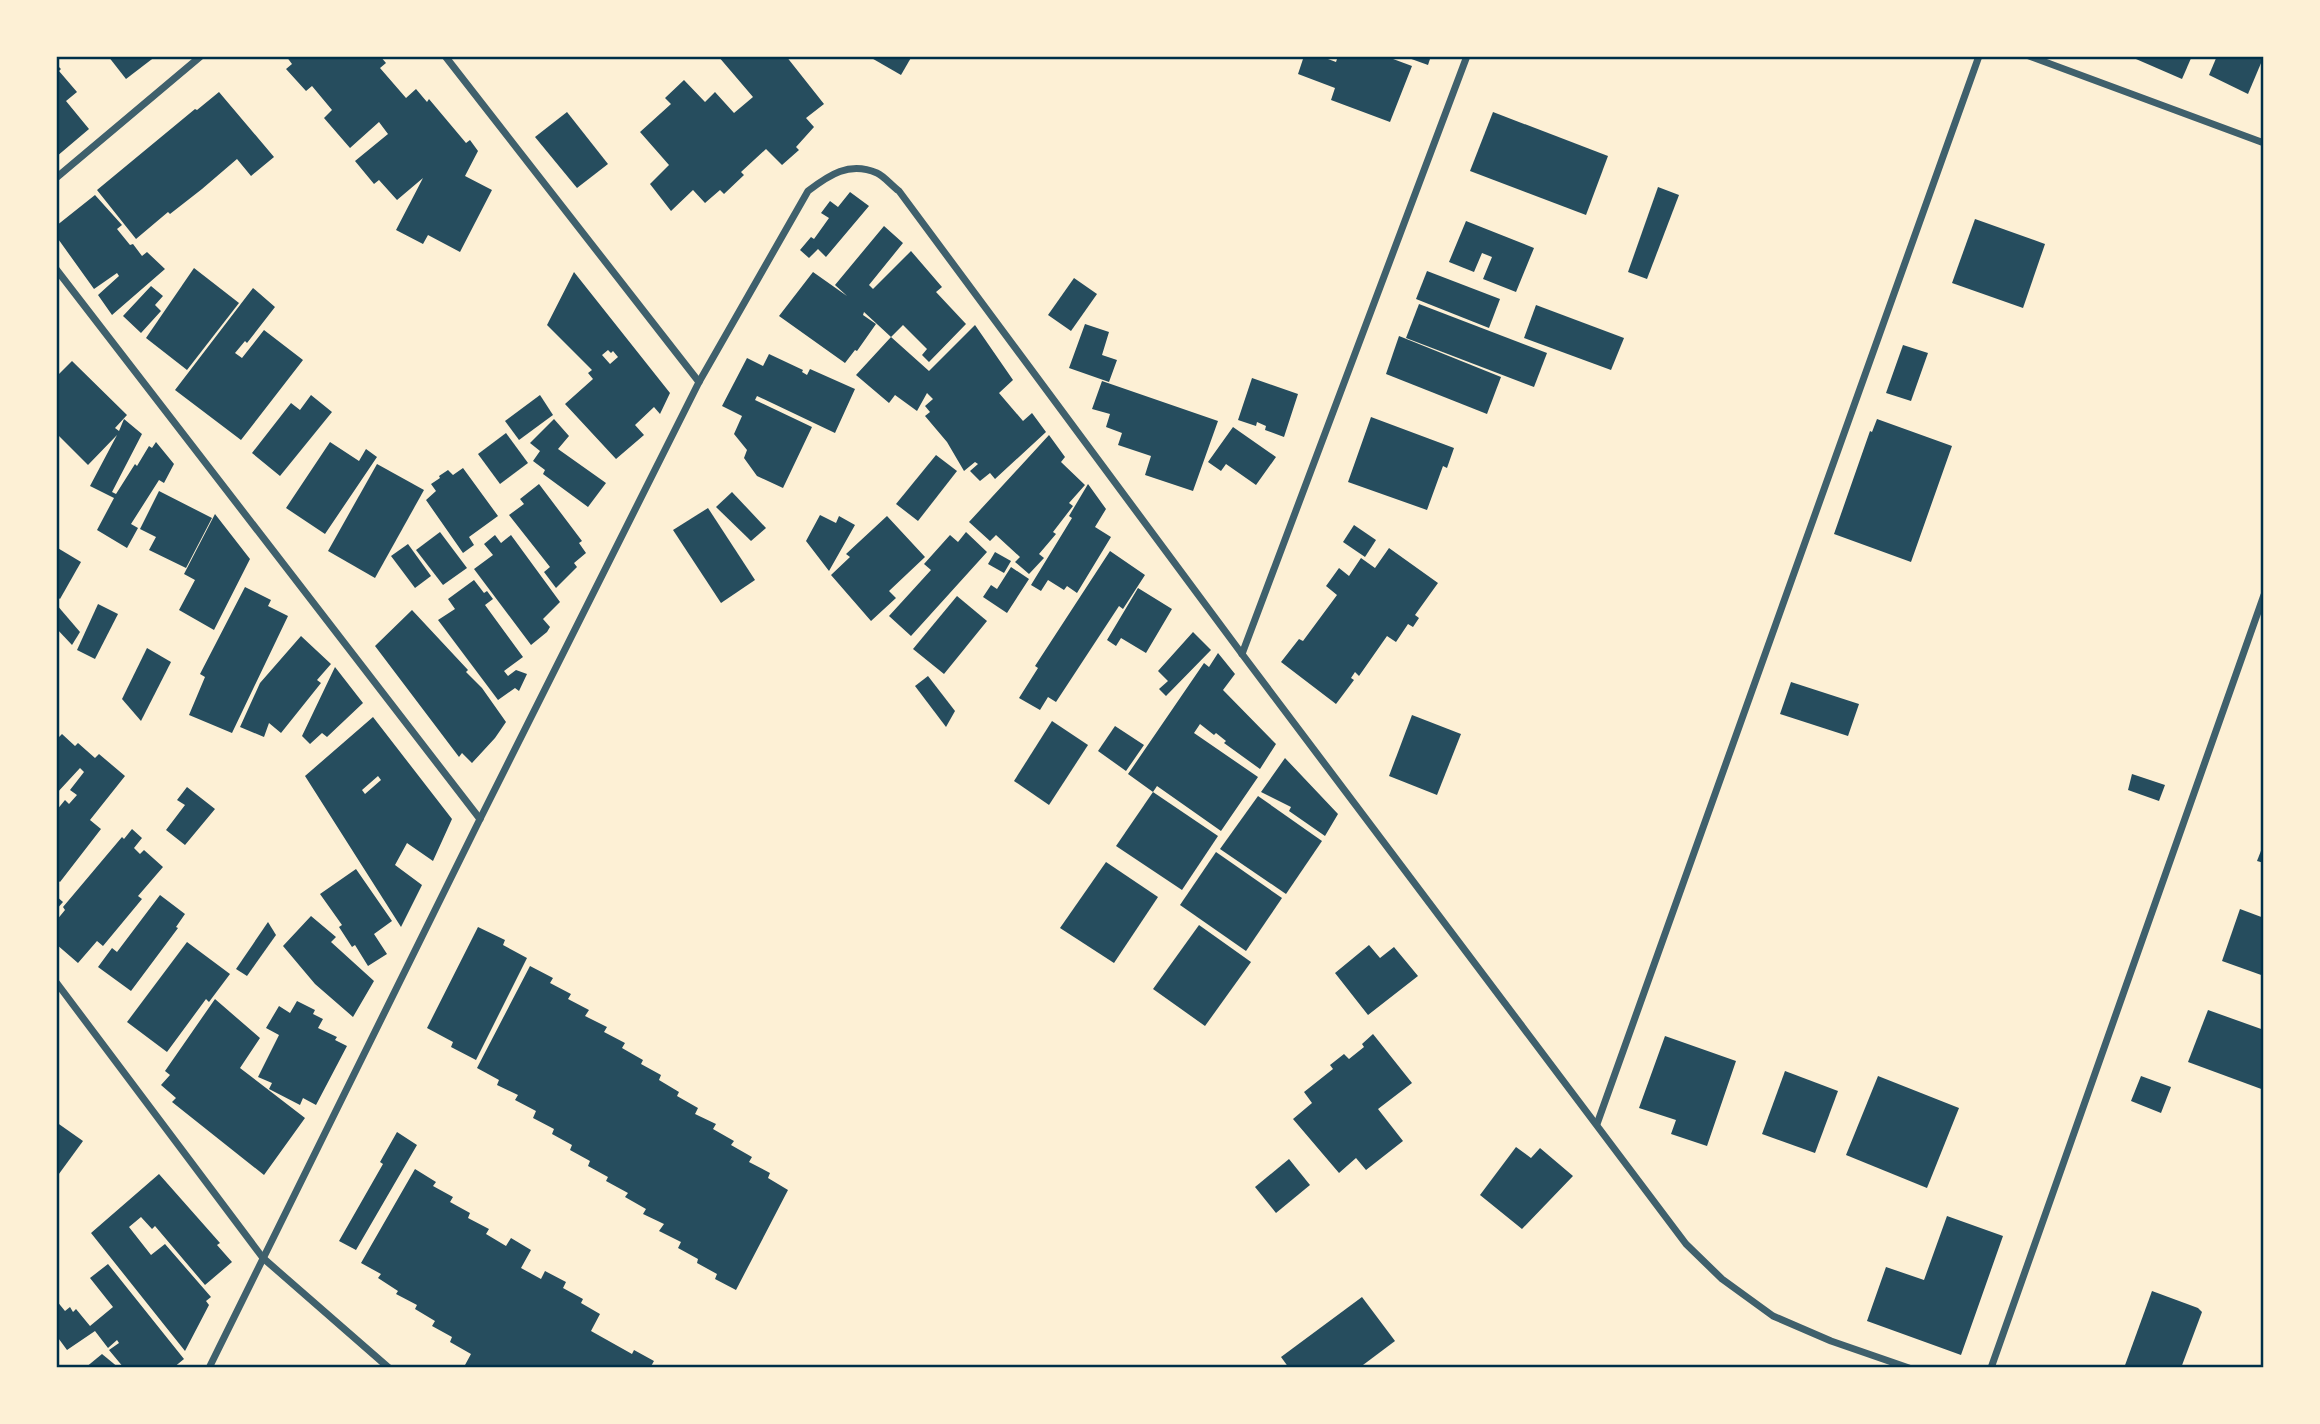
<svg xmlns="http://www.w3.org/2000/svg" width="2320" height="1424" font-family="Quicksand,sans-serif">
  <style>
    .building { fill: #264d5e; fill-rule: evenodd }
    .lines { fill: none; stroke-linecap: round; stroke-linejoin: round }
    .minor { stroke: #3f606c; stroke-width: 7 }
    .neatline { fill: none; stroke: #003049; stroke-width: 2.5 }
  </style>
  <rect width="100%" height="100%" fill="#fdf0d5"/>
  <g class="building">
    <polygon points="108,56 156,56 126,79"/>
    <polygon points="286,56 380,56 386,63 380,68 406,98 416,89 427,102 429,99 466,143 470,140 478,151 465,176 492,190 460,252 428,235 423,244 396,230 423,178 397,200 379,180 374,184 355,161 388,134 379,122 350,148 324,118 332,110 312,86 306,91 286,69 292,64"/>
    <polygon points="718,56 786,56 824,104 806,118 814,127 796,147 799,150 782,165 766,149 741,172 744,175 724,194 720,190 705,203 693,190 671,211 650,184 669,165 640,132 671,104 665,98 684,80 705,102 715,92 734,113 753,97"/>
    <polygon points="868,56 912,56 901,75"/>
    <polygon points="1304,56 1320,56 1336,62 1338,56 1385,56 1412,66 1390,122 1331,100 1335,88 1298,74"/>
    <polygon points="1403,56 1431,56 1428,65"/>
    <polygon points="2129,56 2192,56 2182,79"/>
    <polygon points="2217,56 2264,56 2248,94 2209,75"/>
    <polygon points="56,64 61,69 59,71 77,92 66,101 89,129 56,157"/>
    <polygon points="219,92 274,157 251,176 237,159 202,189 170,214 168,212 136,239 97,190 195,109 197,110"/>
    <polygon points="567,112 608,164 577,188 535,137"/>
    <polygon points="1493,112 1608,156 1586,215 1470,171"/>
    <polygon points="1658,187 1679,195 1647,279 1628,272"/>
    <polygon points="850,192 869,206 826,257 818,249 809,258 800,250 811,237 814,239 829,218 821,213 830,201 838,207"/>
    <polygon points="95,195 122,225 117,229 130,245 133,244 142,256 147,252 165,269 112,315 98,295 119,276 117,273 94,289 56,236 56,226"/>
    <polygon points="1975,219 2045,244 2023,308 1952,283"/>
    <polygon points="1466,221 1534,248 1516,292 1483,279 1492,257 1482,253 1474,272 1449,262"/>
    <polygon points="884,226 903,243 869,285 873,289 911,251 942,287 936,292 966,324 929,362 922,355 927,349 903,325 891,337 864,312 863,315 876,324 857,351 855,350 845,363 779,316 813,272 847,296 835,285"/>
    <polygon points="194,268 239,303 187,370 146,338"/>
    <polygon points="1427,271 1500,299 1489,328 1416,299"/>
    <path d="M574 272 670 393 660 414 654 407 635 425 644 435 616 459 565 404 593 379 588 373 592 370 547 325ZM608 350 611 353 613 351 618 357 610 364 602 355Z"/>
    <polygon points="1074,278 1097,294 1071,331 1048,315"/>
    <polygon points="151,286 163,296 155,305 161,311 141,333 123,316"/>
    <polygon points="253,288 275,307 247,343 245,341 235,353 242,358 264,330 303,360 241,440 175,390"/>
    <polygon points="1419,304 1547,353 1534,387 1406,338"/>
    <polygon points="1536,305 1624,338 1611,370 1524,338"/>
    <polygon points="1085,324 1109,332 1102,355 1117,360 1109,382 1069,368"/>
    <polygon points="975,325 1013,380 999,393 1023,421 1032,413 1046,432 995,479 990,473 980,481 970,471 978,464 975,462 964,471 947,442 925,416 930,412 925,406 933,399 927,393 917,411 895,395 889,403 856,375 891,337 929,371"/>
    <polygon points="1399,336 1501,377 1487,414 1386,374"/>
    <polygon points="1903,345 1928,353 1911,401 1886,393"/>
    <polygon points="769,354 803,370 802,372 807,375 810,369 855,389 835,433 757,396 755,400 812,427 783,488 757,476 744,458 747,450 734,434 742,416 722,406 747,358 763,366"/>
    <polygon points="72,361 127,415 115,428 119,431 124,419 142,434 112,492 116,494 135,464 137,466 149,446 152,448 156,442 174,464 164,483 159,480 131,524 138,528 127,548 97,530 114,498 90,486 117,435 88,465 56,433 56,377"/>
    <polygon points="1252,378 1298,394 1284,437 1265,430 1266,426 1257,422 1256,426 1238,420"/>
    <polygon points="1102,381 1218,421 1193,491 1145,475 1151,456 1118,445 1122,433 1106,427 1110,414 1092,409"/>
    <polygon points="311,395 332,412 280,476 252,453 291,403 300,410"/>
    <polygon points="540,395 553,415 519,440 505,421"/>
    <polygon points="1371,417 1454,448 1447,468 1443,466 1427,510 1348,482"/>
    <polygon points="554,419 569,436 558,449 606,483 588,507 543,474 545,470 533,461 540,451 530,443"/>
    <polygon points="1877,419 1952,446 1911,562 1834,534 1870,431 1872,432"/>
    <polygon points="1233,427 1276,457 1256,485 1226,464 1221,471 1208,462"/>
    <polygon points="506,433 528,463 500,484 478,454"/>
    <polygon points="1049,435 1065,457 1061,462 1085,485 1069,503 1073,506 1053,532 1056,534 1039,554 1044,558 1029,574 1015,562 1020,557 996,535 990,541 969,522"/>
    <polygon points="330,442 359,461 366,449 377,457 325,534 286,508"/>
    <polygon points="936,455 957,471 918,521 896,504"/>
    <polygon points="377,464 424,490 375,578 328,551"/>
    <polygon points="463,468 498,516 469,537 474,545 463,553 426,500 436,491 431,484 440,478 439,476 448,470 453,475"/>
    <polygon points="539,484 582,541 579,543 586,553 574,563 577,567 556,588 544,572 550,567 509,515 524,504 520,499"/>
    <polygon points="1088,484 1106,509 1095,527 1111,537 1077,593 1067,586 1064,590 1048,580 1041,591 1031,585 1072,518 1069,516"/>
    <polygon points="159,491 212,518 186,568 149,550 156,537 140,529"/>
    <polygon points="732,492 766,528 751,541 716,507"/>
    <polygon points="708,508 755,580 721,603 673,530"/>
    <polygon points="215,514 250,559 214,630 179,610 195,580 184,574"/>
    <polygon points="820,515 836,523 839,516 855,525 829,571 806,541"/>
    <polygon points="887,516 925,557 889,591 896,598 871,621 831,575 850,557 846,554"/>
    <polygon points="1354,525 1376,540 1365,557 1343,542"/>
    <polygon points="440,532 467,568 443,585 416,550"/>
    <polygon points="966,532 987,552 911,636 889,616 931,570 924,564 950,535 958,542"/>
    <polygon points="495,535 501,543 511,535 560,602 543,619 550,627 547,632 531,645 474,569 493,555 484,544"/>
    <polygon points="408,544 431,576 415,588 391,556"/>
    <polygon points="56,547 81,562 60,599 56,596"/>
    <polygon points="1389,548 1438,583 1415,615 1419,618 1413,627 1408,624 1396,642 1387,636 1359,676 1355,672 1351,678 1354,680 1336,704 1281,662 1299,639 1303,641 1337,595 1326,586 1339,568 1349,576 1361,558 1375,568"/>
    <polygon points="1110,551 1145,575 1123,609 1119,606 1056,702 1048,697 1040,710 1019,698 1038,668 1035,666"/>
    <polygon points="995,552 1011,561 1004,573 988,564"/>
    <polygon points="1011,567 1029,579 1007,613 983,597 991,585 997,589"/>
    <polygon points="474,580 484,593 487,591 493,599 485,605 523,657 504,671 508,676 516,670 527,674 519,691 515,688 498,700 438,620 455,609 448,599"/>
    <polygon points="245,587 271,600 268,606 288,616 232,733 189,715 205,677 200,674"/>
    <polygon points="1138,588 1172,609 1146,653 1121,638 1116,646 1107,640"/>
    <polygon points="957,596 987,621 944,674 913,649"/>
    <polygon points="56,604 80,632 72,645 56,628"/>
    <polygon points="98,604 118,614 95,659 77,650"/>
    <polygon points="412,610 468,670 466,672 482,688 506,722 495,738 472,763 462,753 459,757 375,646"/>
    <polygon points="1193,632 1211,650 1166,696 1159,689 1168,681 1158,671"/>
    <polygon points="301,636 331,664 317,680 321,683 281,733 269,723 264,737 240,727 260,683"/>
    <polygon points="147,648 171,662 141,721 122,699"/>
    <polygon points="1218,653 1235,674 1223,690 1276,744 1260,769 1224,743 1226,741 1216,733 1214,735 1200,724 1194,733 1258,777 1221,831 1157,786 1153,792 1128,774 1204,663 1209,667"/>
    <polygon points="335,667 363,703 327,737 322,733 310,744 302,736"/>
    <polygon points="928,676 955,711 946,727 915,686"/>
    <polygon points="1791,682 1859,704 1848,736 1780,714"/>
    <polygon points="1412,715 1461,734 1437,795 1389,776"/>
    <path d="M373 717 452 819 433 861 407 843 395 865 422 885 401 927 305 776ZM378 776 381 780 365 794 362 790Z"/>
    <polygon points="1052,721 1088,745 1049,805 1014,781"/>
    <polygon points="1115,726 1144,745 1126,771 1098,751"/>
    <polygon points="62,734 75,746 78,743 95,758 99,754 125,776 90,820 101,829 60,882 56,879 56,811 65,800 69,804 77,795 70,790 84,772 80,768 56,794 56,740"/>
    <polygon points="1285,758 1338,814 1325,836 1289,811 1291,807 1261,792"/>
    <polygon points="2132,774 2165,785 2159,801 2128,790"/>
    <polygon points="187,787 215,809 185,845 166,830 185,805 177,800"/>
    <polygon points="1153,792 1218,836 1182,890 1116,846"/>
    <polygon points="1258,796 1322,841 1286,894 1220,849"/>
    <polygon points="132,829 142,838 134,848 140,854 144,850 163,867 138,896 142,899 103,946 97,941 78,963 56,944 56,921 65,910 63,907 122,837 124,839"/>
    <polygon points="2264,843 2264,863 2257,861"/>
    <polygon points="1216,852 1282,898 1246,951 1180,905"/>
    <polygon points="1106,862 1158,897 1114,963 1060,928"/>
    <polygon points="356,869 392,921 374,934 387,954 368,966 355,945 352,947 339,927 342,925 320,894"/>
    <polygon points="160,895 185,914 176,927 178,928 131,991 98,967 112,948 117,952"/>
    <polygon points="56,896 63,902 56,910"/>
    <polygon points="2240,909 2264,918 2264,976 2222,961"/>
    <polygon points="311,916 336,937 331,942 374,981 353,1017 315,984 283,946"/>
    <polygon points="268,922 276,935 247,976 236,969"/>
    <polygon points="1199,925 1251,962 1205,1026 1153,989"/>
    <polygon points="478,927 505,940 503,945 527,958 476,1060 451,1047 453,1042 427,1028"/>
    <polygon points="187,942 230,974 209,1002 206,999 167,1052 127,1022"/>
    <polygon points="1369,945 1380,958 1394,947 1418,976 1368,1015 1335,973"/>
    <polygon points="530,966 553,978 550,983 571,994 568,999 589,1010 585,1016 607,1027 604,1032 625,1043 622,1048 643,1060 641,1064 661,1075 659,1080 679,1092 677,1096 698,1108 695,1114 716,1124 713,1129 734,1141 731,1145 752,1157 749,1162 770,1173 768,1178 788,1190 736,1290 715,1279 717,1274 697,1263 698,1259 678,1248 681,1242 659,1231 664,1224 643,1214 646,1209 625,1197 628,1193 606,1181 608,1177 588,1166 590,1161 570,1150 572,1145 552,1134 554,1129 533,1118 536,1111 515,1100 518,1095 497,1085 499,1080 477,1068"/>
    <polygon points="215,999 260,1038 240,1068 305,1118 264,1175 172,1102 176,1098 161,1085 170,1075 165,1071"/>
    <polygon points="297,1001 315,1010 313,1014 323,1019 318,1028 337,1037 335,1040 347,1046 316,1105 303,1098 300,1105 269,1089 272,1083 258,1077 279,1035 266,1028 279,1006 290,1013"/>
    <polygon points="2208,1010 2264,1030 2264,1090 2188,1062"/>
    <polygon points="1373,1034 1412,1083 1378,1109 1403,1141 1366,1170 1356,1158 1339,1173 1293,1119 1312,1103 1304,1092 1333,1069 1330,1065 1344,1054 1349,1059 1364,1047 1362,1044"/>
    <polygon points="1665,1036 1736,1061 1707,1146 1671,1134 1676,1120 1639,1108"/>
    <polygon points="1785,1071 1838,1091 1815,1153 1762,1134"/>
    <polygon points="1878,1076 1959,1108 1927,1188 1846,1155"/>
    <polygon points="2141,1076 2171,1087 2161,1113 2131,1101"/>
    <polygon points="56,1122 83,1141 56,1178"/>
    <polygon points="397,1132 417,1145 356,1250 339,1241 383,1164 380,1162"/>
    <polygon points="1516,1147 1531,1158 1540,1148 1573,1176 1522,1229 1480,1195"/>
    <polygon points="1289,1159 1310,1185 1276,1213 1255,1187"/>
    <polygon points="415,1169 436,1182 433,1186 453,1197 450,1202 470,1213 468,1218 489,1229 486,1234 506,1246 511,1238 531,1250 521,1268 541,1279 545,1271 566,1282 563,1288 583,1299 581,1303 600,1314 591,1331 632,1354 634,1350 654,1361 650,1368 470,1368 465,1365 471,1354 450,1342 452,1337 432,1326 435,1321 415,1309 417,1305 396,1294 398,1291 378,1278 381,1274 361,1263"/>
    <polygon points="159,1174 220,1243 217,1245 232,1262 205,1285 155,1226 152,1229 141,1217 129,1227 151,1255 165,1244 211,1297 206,1301 209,1305 185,1351 91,1233"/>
    <polygon points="1947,1216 2003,1236 1961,1355 1867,1321 1886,1267 1924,1280"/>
    <polygon points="108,1264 184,1359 173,1368 124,1368 109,1350 119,1343 117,1340 108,1348 95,1331 67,1350 56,1335 56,1300 65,1311 70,1307 73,1312 76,1309 90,1326 113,1307 90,1278"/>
    <polygon points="2152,1291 2198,1308 2202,1312 2181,1368 2124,1368"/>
    <polygon points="1362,1297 1395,1341 1359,1368 1289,1368 1281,1357"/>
    <polygon points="102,1354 119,1368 85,1368"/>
  </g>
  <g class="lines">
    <g class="minor">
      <polyline points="445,56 699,382"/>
      <polyline points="2029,56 2264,143"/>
      <polyline points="56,178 201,56"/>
      <polyline points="56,269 480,819"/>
      <polyline points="1242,654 1467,56"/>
      <polyline points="56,982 263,1258 389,1368"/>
      <polyline points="1597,1124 1979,56"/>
      <path d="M209 1368 480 819 699 382 808 191C829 175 849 161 877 173 884 176 892 186 899 191L1242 654 1686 1244 1722 1279 1773 1316 1831 1341 1909 1368"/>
      <polyline points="1991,1368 2264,595"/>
    </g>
  </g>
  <rect width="2320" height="1424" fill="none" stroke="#fdf0d5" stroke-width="116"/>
  <rect x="58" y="58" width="2204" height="1308" class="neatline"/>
</svg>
